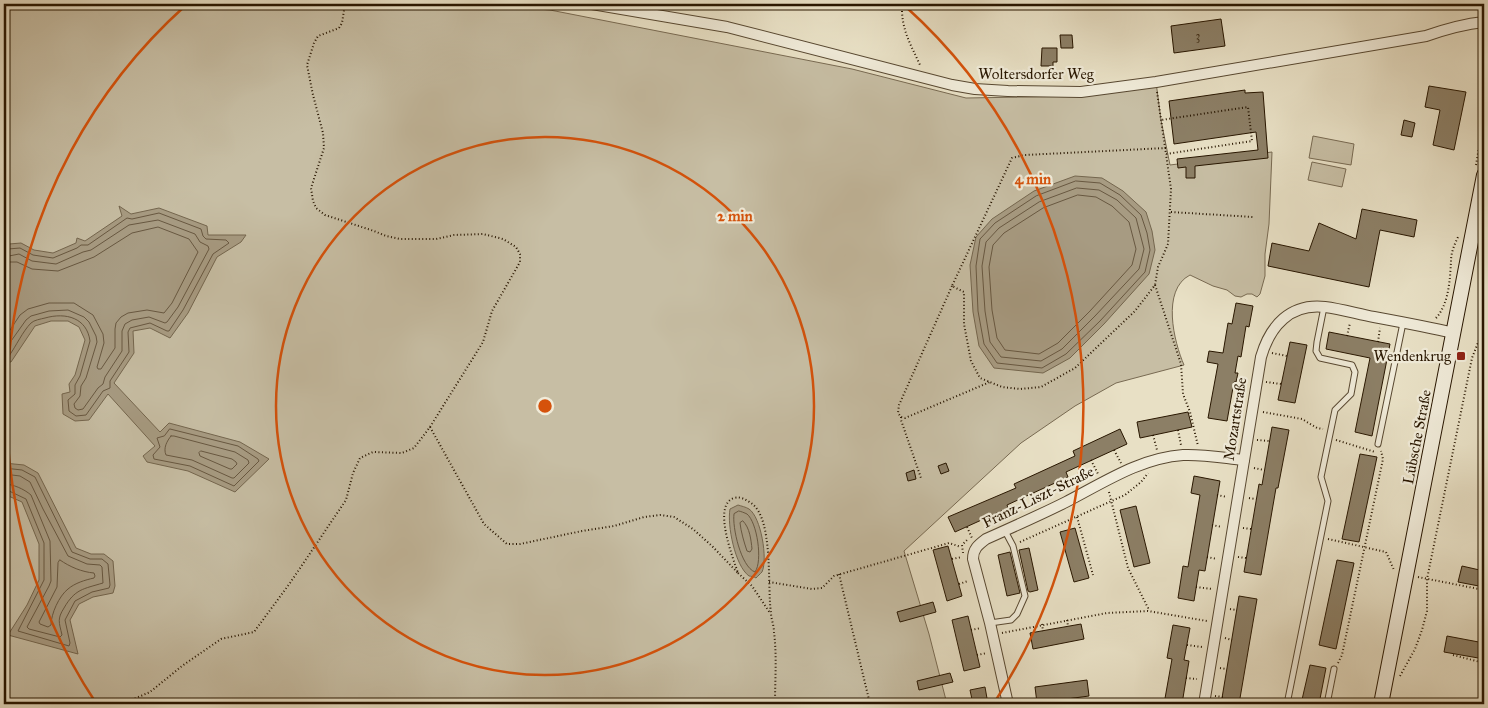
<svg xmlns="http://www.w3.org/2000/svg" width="1488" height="708" font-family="'IM FELL Great Primer',serif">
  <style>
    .green { fill: #c7bea4; stroke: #786a52 }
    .water { fill: #a79b82; stroke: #74664e }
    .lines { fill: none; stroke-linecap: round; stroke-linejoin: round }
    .shore { stroke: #685841; stroke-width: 1 }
    .building { fill: #8c7f66; stroke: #281600 }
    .lane-casing { stroke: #584831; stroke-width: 7 }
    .street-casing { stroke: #584831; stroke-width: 12 }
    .secondary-casing { stroke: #281600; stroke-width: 16 }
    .path { stroke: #281600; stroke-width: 2; stroke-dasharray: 1 2.5; stroke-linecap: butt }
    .lane { stroke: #f0ebd9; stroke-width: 5 }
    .street { stroke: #f0ebd9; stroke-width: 10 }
    .secondary { stroke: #f0ebd9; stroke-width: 14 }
    .ring { fill: none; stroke: #d5520b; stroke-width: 2.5 }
    .poi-dot { fill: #8f2418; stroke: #f0ebd9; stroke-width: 2 }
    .labels { text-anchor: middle; stroke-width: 4.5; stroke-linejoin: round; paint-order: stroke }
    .number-label { font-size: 12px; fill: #41301a }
    .street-label { font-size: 15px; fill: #281600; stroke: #f0ebd9 }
    .poi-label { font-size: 15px; fill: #281600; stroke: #f0ebd9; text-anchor: end }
    .centre { fill: #d5520b; stroke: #f0ebd9; stroke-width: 2.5 }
    .ring-label { font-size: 15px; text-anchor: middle; font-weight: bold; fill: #d5520b; stroke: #f0ebd9; stroke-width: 4.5; stroke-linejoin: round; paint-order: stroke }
  </style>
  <rect width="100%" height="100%" fill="#e8e0c5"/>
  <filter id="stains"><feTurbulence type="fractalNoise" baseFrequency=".004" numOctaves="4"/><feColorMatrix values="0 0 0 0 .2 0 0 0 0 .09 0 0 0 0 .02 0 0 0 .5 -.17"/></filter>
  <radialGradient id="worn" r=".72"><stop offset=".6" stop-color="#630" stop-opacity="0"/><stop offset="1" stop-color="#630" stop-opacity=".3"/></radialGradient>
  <g class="green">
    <path d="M4 4H480L550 10 852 69 966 98 1083 96 1156 82 1161 120 1170 165 1272 152 1269 224 1265 254V276L1260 294 1257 297 1252 294H1247L1241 297 1235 296 1227 290 1213 286 1190 275C1161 290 1174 342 1184 365L1116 383 1075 406 1021 443 904 551 929 634 947 704H4Z"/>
    <polygon points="1313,136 1354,144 1351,165 1309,158"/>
    <polygon points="1312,162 1346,169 1342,187 1308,180"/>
  </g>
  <g class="water">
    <polygon points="1075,176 1102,178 1123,191 1146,212 1152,231 1155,250 1149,274 1104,324 1070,358 1043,373 994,368 979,346 973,312 970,265 976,237 992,219 1034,191"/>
    <polygon points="119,206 131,214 159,208 207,226 208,235 246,235 241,242 217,257 188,313 170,338 150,328 133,331 134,353 114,383 160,432 169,423 240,442 269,459 235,492 188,471 147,462 143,456 155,446 108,394 89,420 75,421 63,414 62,394 70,392 69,384 75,375 85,340 79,327 68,321 51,321 35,326 11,362 4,362 4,239 9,244 21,243 34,250 53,253 76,243 77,238 85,241 122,216"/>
    <polygon points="4,463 24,465 38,473 76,548 91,554 104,554 113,561 115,586 113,593 93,597 79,604 70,620 78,654 8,635 27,605 39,580 39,544 22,502 4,494"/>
    <path d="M738 505C741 506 746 507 749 509 761 517 768 559 762 572 761 573 757 577 756 578 755 577 750 576 749 576 735 566 727 525 730 509Z"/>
  </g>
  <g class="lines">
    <g class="shore">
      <polygon points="1076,181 1100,183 1120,195 1141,215 1147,233 1150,250 1145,272 1100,321 1066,354 1042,368 997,363 984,344 978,311 976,266 980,239 995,223 1036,196"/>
      <polygon points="1077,188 1099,190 1117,200 1136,218 1144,249 1139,269 1095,316 1062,349 1041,361 1001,357 990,342 985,311 982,266 986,242 999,228 1039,202"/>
      <polygon points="1078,195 1096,197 1112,206 1129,222 1136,249 1132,265 1090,311 1058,343 1039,354 1005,350 997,338 992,310 989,267 993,245 1004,233 1043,208"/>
      <path d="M4 246 8 249 20 248 33 255 53 258 77 248 81 245H88L127 218 132 219 159 213 201 229 203 236 206 239 226 240 229 243 213 254 183 310 169 331H167L150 323 130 328 128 332 129 352 110 381V388L103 391 86 415 76 416 69 411 68 400 75 394V385L80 376 90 341C87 318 66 312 45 318 41 319 34 320 31 323 23 331 16 346 9 356L4 357"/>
      <polyline points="4,254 9,256 19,254 32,261 56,264 83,252 91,250 129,225 158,220 195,234 200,242 208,246 209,249 178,307 167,322 165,323 149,317 132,320 125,324 122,331 122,351 105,377 103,384 98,388 83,409 78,410 75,408 74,404 80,396 81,386 86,378 97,342 96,336 89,322 84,317 68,310 49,311 31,316 26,320 4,351"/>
      <polyline points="4,262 17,262 32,269 58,271 94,257 132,233 158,227 189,239 198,252 172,303 164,313 147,310 128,313 121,317 116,323 115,329 115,348 101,369 98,369 97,367 104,343 103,334 93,315 74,303 49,303 28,309 20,315 4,339"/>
      <polygon points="170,429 238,446 258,459 259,461 234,486 190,466 154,459 153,455 160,447 157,438 164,436"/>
      <path d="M171 436H174L235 452 248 460 249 463 234 478H232L192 460 166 455C163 448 167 441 171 436Z"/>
      <polygon points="201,451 232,459 236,462 237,464 232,469 230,469 200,456 199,453"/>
      <polyline points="4,468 22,470 35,477 72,552 90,559 102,559 108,564 110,585 109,588 92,592 75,601 65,620 70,643 69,646 18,631 44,580 44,543 26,499 7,490 4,490"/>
      <path d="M4 474 20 476 30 482 43 509 68 556 87 564 100 565 102 567 103 583C83 589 75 589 64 608 57 619 59 622 62 635L60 637 29 629 27 627 49 586 51 581 50 541 31 495C24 489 13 484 4 484"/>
      <path d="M739 511C740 511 745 513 747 514 757 522 763 561 755 572 741 567 732 527 734 514Z"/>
      <path d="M743 521C750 528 751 540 752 549L750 552 747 551C744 542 741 532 740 523Z"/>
      <path d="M60 560C70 567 82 572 94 573L95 576 94 578C85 580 75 583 68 589 59 596 51 614 51 625L48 627 40 624 39 622 57 587 58 563Z"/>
    </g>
  </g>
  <g class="building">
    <polygon points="1221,19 1225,46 1174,53 1171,26"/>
    <polygon points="1060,35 1072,35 1073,48 1061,48"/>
    <polygon points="1042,48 1057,48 1057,62 1053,62 1053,66 1041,66"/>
    <polygon points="1429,86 1466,92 1454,150 1433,145 1440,110 1425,107"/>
    <polygon points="1245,90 1245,93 1263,92 1268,158 1195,166 1195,178 1186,178 1186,167 1178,168 1177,159 1258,150 1256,132 1174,144 1169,101"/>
    <polygon points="1404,120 1415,123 1412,137 1401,135"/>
    <polygon points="1362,209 1417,220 1414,237 1380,230 1369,287 1268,266 1272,243 1309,251 1319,223 1356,239"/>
    <polygon points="1236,303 1253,306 1249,327 1246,326 1241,357 1238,356 1235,373 1238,373 1236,382 1234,382 1227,421 1208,418 1218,364 1207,362 1209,351 1223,353 1228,323 1232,324"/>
    <polygon points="1329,332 1390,344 1372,436 1355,432 1370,358 1326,349"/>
    <polygon points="1290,342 1307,345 1295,403 1278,400"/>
    <polygon points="1188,412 1192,427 1140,438 1137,422"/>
    <polygon points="1272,427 1289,430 1278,488 1276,488 1261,575 1244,572 1259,484 1262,485"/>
    <polygon points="1120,429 1127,444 1066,472 1068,477 1007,505 1008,508 955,532 948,517 1016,488 1014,484 1075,456 1073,451"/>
    <polygon points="1360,454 1377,457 1359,542 1342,539"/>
    <polygon points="946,463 949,471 941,474 938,466"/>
    <polygon points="914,470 916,479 908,481 906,473"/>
    <polygon points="1194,476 1220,481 1205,571 1199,570 1194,601 1178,598 1183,566 1188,567 1200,495 1191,493"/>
    <polygon points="1136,506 1150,563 1134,567 1120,510"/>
    <polygon points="1075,528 1089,578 1074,582 1060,532"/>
    <polygon points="948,546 962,596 947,601 933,550"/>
    <polygon points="1029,548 1038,590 1030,592 1028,591 1019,550"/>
    <polygon points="1010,552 1020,593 1007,596 998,555"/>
    <polygon points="1337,560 1354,563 1336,649 1319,645"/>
    <polygon points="1462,566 1484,571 1484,587 1458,582"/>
    <polygon points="1239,596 1257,599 1239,704 1221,704"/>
    <polygon points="933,602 936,612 900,622 897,612"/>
    <polygon points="968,616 980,667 964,671 952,620"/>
    <polygon points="1081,624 1084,639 1033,649 1030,633"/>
    <polygon points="1173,625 1190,628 1184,660 1189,661 1182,704 1164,704 1172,659 1167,658"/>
    <polygon points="1447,636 1484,643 1484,659 1444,652"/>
    <polygon points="1310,665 1326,668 1319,704 1301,704"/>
    <polygon points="950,673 953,682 919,690 917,681"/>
    <polygon points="1087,680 1089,696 1037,703 1035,687"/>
    <polygon points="985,687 988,704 973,704 970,690"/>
  </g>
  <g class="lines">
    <g class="lane-casing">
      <g id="lane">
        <polyline points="1378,444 1403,323"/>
        <polyline points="990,623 1011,620 1017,614 1025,596 1013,546 1005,531"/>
        <polyline points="1287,704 1328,501 1321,477 1335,410 1351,394 1355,372 1352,365 1320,358 1316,351 1317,342 1324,307"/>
        <polyline points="1327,704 1334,669"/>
      </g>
    </g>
    <g class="street-casing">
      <g id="street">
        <path d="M592 4 727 27 952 85 975 89 1008 91 1081 92 1156 82 1426 36C1446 29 1464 24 1484 22"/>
        <path d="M1008 704 990 623 973 559C973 549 978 545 986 539 1013 527 1040 515 1066 502 1103 483 1140 458 1183 455 1203 454 1224 458 1244 460"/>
        <path d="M1204 704 1261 357C1270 326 1290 303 1325 307 1341 309 1358 314 1374 317 1401 322 1428 327 1454 333"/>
      </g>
    </g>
    <g class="secondary-casing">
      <polyline id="secondary" points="1381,704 1484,175"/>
    </g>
    <g class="path">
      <path d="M902 4C901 29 910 43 920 65"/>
      <polyline points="1157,92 1166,154 1252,141 1248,107 1161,120"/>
      <polyline points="1166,148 1025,155 1012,158 952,286 964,292 964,324 971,361 980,378 1002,387 1020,389 1041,387 1075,368 1135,311 1155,285 1158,267 1168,244 1171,189 1166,154"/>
      <polyline points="1476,165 1483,124 1484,124"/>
      <polyline points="1171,212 1253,217"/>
      <polyline points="1155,285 1181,364 1183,394 1190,412 1198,446"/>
      <polyline points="952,286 899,405 898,413 901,417 905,418 990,382"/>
      <path d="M1436 318C1449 304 1450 279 1451 261 1451 252 1455 243 1459 235"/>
      <polyline points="1347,336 1350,323"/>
      <polyline points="1378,342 1380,328"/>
      <polyline points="1272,353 1287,356"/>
      <polyline points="1266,382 1281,384"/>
      <polyline points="1263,412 1302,419 1317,428 1323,429"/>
      <polyline points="901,417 901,420 921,478"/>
      <path d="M430 427 484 524 507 544H520L582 531 614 526 644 517 660 515 674 517 693 529 712 546 738 573C733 558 712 505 734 498 741 496 746 500 751 503 774 518 767 588 771 613 771 619 774 625 774 632 777 656 775 680 775 704"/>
      <polyline points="1178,430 1181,445"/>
      <polyline points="1153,435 1157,450"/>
      <polyline points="1257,440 1269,441"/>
      <polyline points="1336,440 1375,452"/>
      <polyline points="1114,450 1121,463"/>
      <polyline points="1091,460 1098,474"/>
      <polyline points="1254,468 1264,470"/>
      <polyline points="1056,483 1060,492"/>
      <polyline points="1109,492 1128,568 1148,608 1148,611"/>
      <polyline points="1033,493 1038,505"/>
      <polyline points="1217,495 1227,497"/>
      <polyline points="1249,498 1256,499"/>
      <polyline points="997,514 1000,521"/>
      <polyline points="1077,517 1093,575"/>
      <polyline points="1212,525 1222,527"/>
      <polyline points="967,527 972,538"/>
      <polyline points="1243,528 1251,529"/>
      <polyline points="1328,539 1386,552 1394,570"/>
      <polyline points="1020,542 1125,495 1141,482 1148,473"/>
      <polyline points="963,553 962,545 967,540"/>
      <polyline points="1207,557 1217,559"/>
      <polyline points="1238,557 1246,558"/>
      <polyline points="952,559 962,557"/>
      <polyline points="738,573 752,586 770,613"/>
      <polyline points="839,574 870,704"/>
      <polyline points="1418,577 1484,590"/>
      <polyline points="769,582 812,589 822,588 834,576 949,543 961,547"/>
      <polyline points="959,584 968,581"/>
      <polyline points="1196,587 1212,589"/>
      <polyline points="1230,609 1237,610"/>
      <polyline points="1067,620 1068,626"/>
      <polyline points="1042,624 1043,631"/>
      <polyline points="971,630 981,628"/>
      <polyline points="1002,633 1107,613 1148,611 1207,621"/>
      <polyline points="1225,638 1232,640"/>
      <polyline points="1187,645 1202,647"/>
      <polyline points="977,655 987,653"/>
      <polyline points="1453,655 1484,663"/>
      <polyline points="1338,663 1342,655 1383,459 1381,451"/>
      <polyline points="1220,668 1227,669"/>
      <polyline points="1400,676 1415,649 1422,630 1427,611 1427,579 1472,358 1481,335 1481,309 1484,294"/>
      <polyline points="1186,678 1197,679"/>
      <polyline points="1215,696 1223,697"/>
      <polyline points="988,700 995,699"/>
      <polyline points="1051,701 1051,704"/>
      <polyline points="122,704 150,692 182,666 221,639 254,632 290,583 346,500 353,473 360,458 373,452 402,453 414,448 430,427 483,342 492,311 520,262 520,254 516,247 503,239 483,234 454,235 436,239 400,239 386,236 374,231 325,215 316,208 313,201 311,188 324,148 323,133 313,95 307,65 314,43 318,36 339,28 342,23 345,4"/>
      <polyline points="1066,704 1077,703 1076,697"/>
    </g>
    <use href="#lane" class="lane"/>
    <use href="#street" class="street"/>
    <use href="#secondary" class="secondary"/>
  </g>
  <g class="ring">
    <circle cx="545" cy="406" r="269"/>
    <path d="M96 703A538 538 0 0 1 185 6M905 6A538 538 0 0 1 994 703"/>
  </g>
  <rect class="poi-dot" x="1456" y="351" width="10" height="10" rx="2.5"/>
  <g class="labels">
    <g class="number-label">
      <text x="1198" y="40">3</text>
    </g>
    <g class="street-label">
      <text x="1036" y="79">Woltersdorfer Weg</text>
      <text transform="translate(1235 419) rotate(-81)" y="5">Mozartstraße</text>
      <text transform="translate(1417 437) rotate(-79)" y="5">Lübsche Straße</text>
      <text transform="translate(1038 497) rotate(-26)" y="5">Franz-Liszt-Straße</text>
    </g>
    <g class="poi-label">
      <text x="1451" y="361">Wendenkrug</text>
    </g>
  </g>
  <circle cx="545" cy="406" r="8" class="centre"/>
  <g class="ring-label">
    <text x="1033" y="184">4 min</text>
    <text x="735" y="221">2 min</text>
  </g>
  <rect width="1488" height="708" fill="none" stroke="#e8e0c5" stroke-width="20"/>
  <rect x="5" y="5" width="1478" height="698" fill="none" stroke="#281600" stroke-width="2.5"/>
  <rect x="10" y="10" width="1468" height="688" fill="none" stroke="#281600"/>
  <rect width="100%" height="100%" filter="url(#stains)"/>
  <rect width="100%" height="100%" fill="url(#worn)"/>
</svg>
